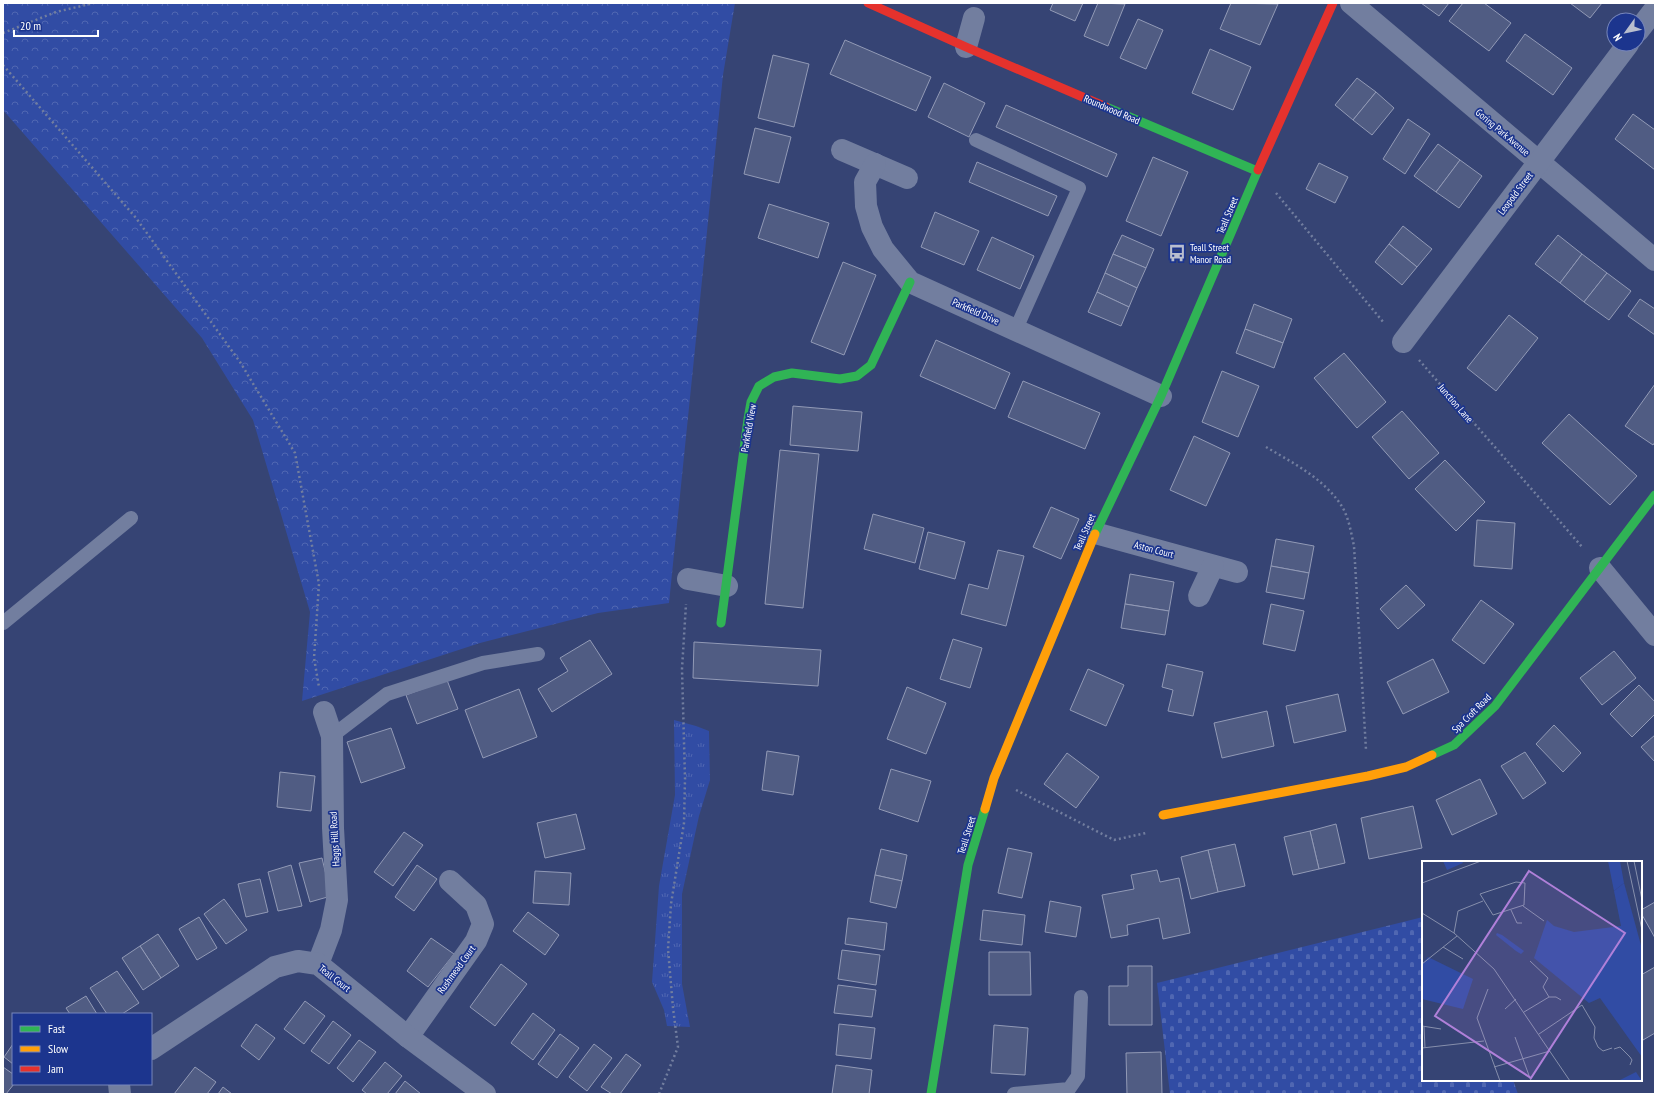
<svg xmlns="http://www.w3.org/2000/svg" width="1658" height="1097" font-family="'PT Sans Narrow',sans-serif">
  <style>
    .grass { fill: url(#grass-tufts) }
    .forest { fill: url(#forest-crowns) }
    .cemetery { fill: url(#cemetery-stones) }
    .building { fill: #505c83; stroke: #929ab6 }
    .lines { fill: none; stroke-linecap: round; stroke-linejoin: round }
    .path { stroke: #727e9f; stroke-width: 2.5; stroke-dasharray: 2 3; stroke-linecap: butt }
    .lane { stroke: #727e9f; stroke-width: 14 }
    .street { stroke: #727e9f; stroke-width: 22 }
    .fast { stroke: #30b455; stroke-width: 9 }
    .slow { stroke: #ff9f0a; stroke-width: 9 }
    .jam { stroke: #e5322d; stroke-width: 9 }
    .labels { text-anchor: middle; stroke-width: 3.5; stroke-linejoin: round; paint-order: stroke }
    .street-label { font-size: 10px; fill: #fff; stroke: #1c358e }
    .poi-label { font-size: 10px; fill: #fff; stroke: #1c358e; text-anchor: start }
    .inset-road { fill: none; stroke: #868fac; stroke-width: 1 }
    .view { fill: #b080d9; fill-opacity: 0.15; stroke: #b080d9; stroke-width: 2 }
    .inset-edge { fill: none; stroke: #fff; stroke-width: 2 }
  </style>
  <defs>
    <pattern id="grass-tufts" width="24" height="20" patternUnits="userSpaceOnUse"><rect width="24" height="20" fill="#314ca4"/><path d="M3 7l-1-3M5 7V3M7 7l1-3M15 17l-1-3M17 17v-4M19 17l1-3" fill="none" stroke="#5067b2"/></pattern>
    <pattern id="forest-crowns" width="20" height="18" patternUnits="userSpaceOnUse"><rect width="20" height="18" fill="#314ca4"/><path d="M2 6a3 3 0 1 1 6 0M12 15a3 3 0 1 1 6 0" fill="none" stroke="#5067b2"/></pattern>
    <pattern id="cemetery-stones" width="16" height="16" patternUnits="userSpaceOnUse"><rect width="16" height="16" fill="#314ca4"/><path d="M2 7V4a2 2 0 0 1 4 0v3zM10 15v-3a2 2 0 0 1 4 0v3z" fill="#5067b2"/></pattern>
  </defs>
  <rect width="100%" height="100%" fill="#364474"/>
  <polygon class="grass" points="674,720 696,726 709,731 710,780 699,816 682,894 682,984 690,1027 667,1026 664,1010 652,982 659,886 675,795"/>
  <polygon class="forest" points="3,3 735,3 723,75 669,603 598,613 480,643 302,701 310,612 253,420 202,338 3,110"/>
  <polygon class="cemetery" points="1423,917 1423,1080 1513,1080 1518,1094 1170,1094 1157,983"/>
  <g class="building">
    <polygon points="1053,3 1083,3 1075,21 1050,10"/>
    <polygon points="1098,3 1125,4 1108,46 1084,36"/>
    <polygon points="1231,3 1278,4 1260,45 1220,29"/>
    <polygon points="1421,3 1449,3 1439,16"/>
    <polygon points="1463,3 1484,3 1511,23 1489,51 1449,21"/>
    <polygon points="1570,3 1602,3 1590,18"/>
    <polygon points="1138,19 1163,30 1146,69 1120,58"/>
    <polygon points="1525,34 1572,68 1553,95 1506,61"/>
    <polygon points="845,40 931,77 916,111 830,74"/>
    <polygon points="1210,49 1251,67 1233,110 1192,93"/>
    <polygon points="773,55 809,64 794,127 758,118"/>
    <polygon points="1357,78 1376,92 1353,120 1335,105"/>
    <polygon points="944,83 985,103 969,137 928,117"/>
    <polygon points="1376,92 1394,108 1372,135 1353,120"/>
    <polygon points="1006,105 1117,154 1107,177 996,127"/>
    <polygon points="1633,114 1655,130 1655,170 1615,139"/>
    <polygon points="1408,119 1430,134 1405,174 1383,159"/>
    <polygon points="755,128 791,137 779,183 744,174"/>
    <polygon points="1438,144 1460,160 1436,192 1414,176"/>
    <polygon points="1153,157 1188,172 1161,236 1126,221"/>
    <polygon points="1460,160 1482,176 1459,208 1436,192"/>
    <polygon points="977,162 1057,196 1048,216 969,182"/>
    <polygon points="1319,163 1348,177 1335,203 1306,189"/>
    <polygon points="769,204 829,223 818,258 758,238"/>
    <polygon points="935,212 979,231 964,265 921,247"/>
    <polygon points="1403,226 1432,249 1417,267 1389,244"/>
    <polygon points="1122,235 1154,249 1146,268 1113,254"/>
    <polygon points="1558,235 1582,254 1560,283 1535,264"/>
    <polygon points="992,237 1034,256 1020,289 977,270"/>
    <polygon points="1389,244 1417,267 1402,285 1375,262"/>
    <polygon points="1113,254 1146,268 1137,288 1105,273"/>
    <polygon points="1582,254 1607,273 1584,302 1560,283"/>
    <polygon points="843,262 876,275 844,355 811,342"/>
    <polygon points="1105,273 1137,288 1129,307 1097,292"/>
    <polygon points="1607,273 1631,291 1609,320 1584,302"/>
    <polygon points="1097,292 1129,307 1121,326 1088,312"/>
    <polygon points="1640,299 1655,309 1655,335 1628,316"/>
    <polygon points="1254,304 1292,319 1283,343 1245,329"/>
    <polygon points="1509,315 1538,338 1496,391 1467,368"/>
    <polygon points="1245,329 1283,343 1274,368 1236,353"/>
    <polygon points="936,340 1010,373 995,409 920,376"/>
    <polygon points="1344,353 1386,402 1357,428 1314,378"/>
    <polygon points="1222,371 1259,386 1238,437 1202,422"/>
    <polygon points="1023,381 1100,413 1085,449 1008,417"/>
    <polygon points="1655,384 1655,442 1653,445 1625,426"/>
    <polygon points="793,406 862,412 858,451 790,445"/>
    <polygon points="1402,411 1439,453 1409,479 1372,437"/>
    <polygon points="1569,414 1637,476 1610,505 1542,443"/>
    <polygon points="1194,436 1230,453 1206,506 1170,490"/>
    <polygon points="780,450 819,454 803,608 765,604"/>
    <polygon points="1445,460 1485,502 1456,531 1415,489"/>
    <polygon points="1051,507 1079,519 1061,559 1033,547"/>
    <polygon points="873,514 924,528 915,563 864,549"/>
    <polygon points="1477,520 1515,523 1512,569 1474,566"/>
    <polygon points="928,532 965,542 955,579 919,569"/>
    <polygon points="1276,539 1314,546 1309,573 1271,566"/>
    <polygon points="998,550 1024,556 1006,626 961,614 969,584 988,589"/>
    <polygon points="1271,566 1309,573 1304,599 1266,592"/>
    <polygon points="1130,574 1174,582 1169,611 1125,604"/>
    <polygon points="1406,585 1425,605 1398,629 1380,609"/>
    <polygon points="1481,600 1514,624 1484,664 1452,640"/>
    <polygon points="1125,604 1169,611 1165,635 1121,628"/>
    <polygon points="1271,604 1304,611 1295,651 1263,644"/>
    <polygon points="953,639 982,648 970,688 940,679"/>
    <polygon points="590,640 612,674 552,712 538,689 568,671 560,658"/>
    <polygon points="694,642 821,650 818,686 693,678"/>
    <polygon points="1614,651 1636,678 1602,705 1580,678"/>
    <polygon points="1433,659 1449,692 1403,714 1387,682"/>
    <polygon points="1167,664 1203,672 1193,716 1168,711 1173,690 1162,687"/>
    <polygon points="1088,669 1124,685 1106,726 1070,710"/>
    <polygon points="447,680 458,709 417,724 406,695"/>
    <polygon points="1639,685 1655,702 1655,714 1632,737 1610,714"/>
    <polygon points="907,687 946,703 926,754 887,739"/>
    <polygon points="519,689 537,737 483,758 465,710"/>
    <polygon points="1338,694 1346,731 1294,743 1286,706"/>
    <polygon points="1267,711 1274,746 1222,758 1214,723"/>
    <polygon points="1554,725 1581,753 1563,772 1536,744"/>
    <polygon points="391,728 405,768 361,783 347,742"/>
    <polygon points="1655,735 1655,762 1641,747"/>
    <polygon points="767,751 799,756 793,795 762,790"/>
    <polygon points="1525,752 1546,783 1523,799 1501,766"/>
    <polygon points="1067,753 1099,777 1076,808 1044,784"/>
    <polygon points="891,769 931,781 918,822 879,809"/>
    <polygon points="280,772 315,776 311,811 277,807"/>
    <polygon points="1480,779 1497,814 1452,835 1436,800"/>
    <polygon points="1413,806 1422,848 1369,859 1361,818"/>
    <polygon points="576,814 585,849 545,858 537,823"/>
    <polygon points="1336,824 1345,863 1319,869 1310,831"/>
    <polygon points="1310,831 1319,869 1293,875 1284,837"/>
    <polygon points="404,832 423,845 393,886 374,872"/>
    <polygon points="1235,844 1245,886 1218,892 1208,850"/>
    <polygon points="1008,848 1032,853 1022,898 998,893"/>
    <polygon points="881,849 907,855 902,881 875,875"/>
    <polygon points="1208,850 1218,892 1191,899 1181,857"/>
    <polygon points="322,858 331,896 310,902 299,863"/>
    <polygon points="291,865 302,906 278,911 268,872"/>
    <polygon points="417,865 437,879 414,911 395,897"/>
    <polygon points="1157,870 1160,882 1179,878 1190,933 1163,939 1159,918 1127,925 1128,935 1111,938 1102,895 1134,889 1131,875"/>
    <polygon points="535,871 571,873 569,905 533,903"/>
    <polygon points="875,875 902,881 896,908 870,902"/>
    <polygon points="260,879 268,912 246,917 238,884"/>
    <polygon points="224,899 247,930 226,944 204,914"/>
    <polygon points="1050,901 1081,907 1076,937 1045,932"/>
    <polygon points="1655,902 1655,938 1641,913 1641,910"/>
    <polygon points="983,910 1025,915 1022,945 980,940"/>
    <polygon points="528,912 559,935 545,955 513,931"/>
    <polygon points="199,917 217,948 197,960 179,929"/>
    <polygon points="848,918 887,923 884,950 845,944"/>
    <polygon points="158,934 179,966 161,978 140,946"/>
    <polygon points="431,938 454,954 428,987 407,971"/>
    <polygon points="140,946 161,978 143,990 122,958"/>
    <polygon points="842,950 880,955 876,985 838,979"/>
    <polygon points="989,952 1030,952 1031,995 989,995"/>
    <polygon points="501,964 527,984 495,1026 470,1007"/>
    <polygon points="1128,966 1152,966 1152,1025 1109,1025 1109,986 1128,986"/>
    <polygon points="1655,967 1655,1033 1643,1040 1641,1036 1641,975"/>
    <polygon points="117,971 139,1003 122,1014 107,1014 90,988"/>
    <polygon points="838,985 876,990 872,1017 834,1013"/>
    <polygon points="86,996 97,1014 70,1014 66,1008"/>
    <polygon points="305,1001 325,1016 304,1044 284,1029"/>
    <polygon points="533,1013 555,1030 533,1060 511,1043"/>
    <polygon points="333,1021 351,1035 329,1064 311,1051"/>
    <polygon points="256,1024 275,1038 259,1060 241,1046"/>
    <polygon points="839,1024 875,1028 871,1059 836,1055"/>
    <polygon points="994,1025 1028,1028 1025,1075 991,1073"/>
    <polygon points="560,1034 579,1048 557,1078 538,1064"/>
    <polygon points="359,1040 376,1052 353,1082 337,1068"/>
    <polygon points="13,1044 13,1064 4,1057"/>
    <polygon points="594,1044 612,1058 587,1091 569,1077"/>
    <polygon points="1161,1052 1162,1094 1127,1094 1126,1053"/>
    <polygon points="626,1054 641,1065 620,1094 612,1094 601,1087"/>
    <polygon points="385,1062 402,1076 387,1094 367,1094 362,1090"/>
    <polygon points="836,1065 872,1070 869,1094 832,1094"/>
    <polygon points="3,1067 13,1074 14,1084 6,1094 3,1094"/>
    <polygon points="195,1067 216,1082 207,1094 174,1094"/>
    <polygon points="405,1081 421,1094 395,1094"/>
    <polygon points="223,1087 232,1094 218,1094"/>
  </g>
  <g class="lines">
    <g class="path">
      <polyline points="3,33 56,12 94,3"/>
      <polyline points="3,65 136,218 240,362 295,453 319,584 314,658 319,687"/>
      <polyline points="1276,193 1384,323"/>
      <polyline points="1419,360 1583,548"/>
      <path d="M1266 447C1293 463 1323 478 1341 505 1349 517 1351 533 1354 546L1366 750"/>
      <polyline points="1016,790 1114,840 1146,833"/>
      <polyline points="659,1094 678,1047 673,1008 668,949 671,904 684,823 685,779 682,669 686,604"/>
    </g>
    <g class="lane">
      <polyline points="976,140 1079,188 1016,329"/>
      <polyline points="3,623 131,518"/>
      <polyline points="332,736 387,694 483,663 538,654"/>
      <polyline points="1014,1094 1069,1089 1078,1076 1081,997"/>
    </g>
    <g class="street">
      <polyline points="1351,3 1655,260"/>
      <polyline points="1638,31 1655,9"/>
      <polyline points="966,47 974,18"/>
      <polyline points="842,150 907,178"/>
      <polyline points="875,164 865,182 866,206 872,227 883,249 910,282 1161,396"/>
      <polyline points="1403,342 1628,44"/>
      <polyline points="1095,533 1237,572"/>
      <polyline points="1600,568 1655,635"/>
      <polyline points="688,579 727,586"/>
      <polyline points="1199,596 1213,566"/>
      <polyline points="318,964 331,930 337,900 333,828 332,736 324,712"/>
      <polyline points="408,1037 476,941 483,924 476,905 450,881"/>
      <polyline points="151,1049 275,967 298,961 318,964 408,1037 485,1094"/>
      <polyline points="119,1084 120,1094"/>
    </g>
    <g class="fast">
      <polyline points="1106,107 1257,171"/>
      <polyline points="1095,534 1161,396 1258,170"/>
      <polyline points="721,623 748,419 751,402 759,386 774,377 792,373 840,379 857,376 871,365 910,282"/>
      <polyline points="1432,755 1454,745 1495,706 1655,495"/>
      <polyline points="931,1094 968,865 985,809"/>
    </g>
    <g class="slow">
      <polyline points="985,809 994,778 1095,534"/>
      <polyline points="1163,815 1368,776 1406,767 1432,755"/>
    </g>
    <g class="jam">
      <polyline points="868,3 966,47 1106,107"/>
      <polyline points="1258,170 1333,3"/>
    </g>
  </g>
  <defs>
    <g id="bus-bare" transform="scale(1.38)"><path d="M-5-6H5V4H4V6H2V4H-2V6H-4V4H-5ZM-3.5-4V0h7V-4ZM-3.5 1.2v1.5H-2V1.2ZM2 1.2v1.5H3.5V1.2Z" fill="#b9bece" stroke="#1c358e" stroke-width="2.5" paint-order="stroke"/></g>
  </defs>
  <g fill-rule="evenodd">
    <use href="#bus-bare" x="1177" y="253"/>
  </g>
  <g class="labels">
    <g class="street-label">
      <text transform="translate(1112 109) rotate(23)" y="4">Roundwood Road</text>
      <text transform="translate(1503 132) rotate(40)" y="4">Goring Park Avenue</text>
      <text transform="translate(1515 193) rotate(-53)" y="4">Leopold Street</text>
      <text transform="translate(1227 215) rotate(-67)" y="4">Teall Street</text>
      <text transform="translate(976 311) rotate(24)" y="4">Parkfield Drive</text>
      <text transform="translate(1456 403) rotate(49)" y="4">Junction Lane</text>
      <text transform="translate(748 428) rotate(-80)" y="4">Parkfield View</text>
      <text transform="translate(1084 532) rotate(-66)" y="4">Teall Street</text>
      <text transform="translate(1154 549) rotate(15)" y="4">Aston Court</text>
      <text transform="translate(1471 713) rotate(-45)" y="4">Spa Croft Road</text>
      <text transform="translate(966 835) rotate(-73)" y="4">Teall Street</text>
      <text transform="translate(334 839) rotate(-93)" y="4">Haggs Hill Road</text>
      <text transform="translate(456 969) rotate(-54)" y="4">Rushmead Court</text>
      <text transform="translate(335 978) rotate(38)" y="4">Teall Court</text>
    </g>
    <g class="poi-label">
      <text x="1190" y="251">Teall Street<tspan x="1190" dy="12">Manor Road</tspan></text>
    </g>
  </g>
  <g transform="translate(1422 861)">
    <rect width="220" height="220" fill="#364474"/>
    <path d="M186 0H198L202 22 192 30ZM75 72 80 74 102 90 99 93 94 90 74 74Z" fill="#314ca4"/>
    <path d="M21 0H40L41 2 25 9ZM202 22 220 88V196L178 137 167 142 112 97 125 59 132 65 152 71 199 65 192 30Z" fill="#314ca4"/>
    <path d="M6 96 51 118 41 148 0 138V103ZM214 211 220 220H196Z" fill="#314ca4"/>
    <path class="inset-road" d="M205 0 220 69M212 0 220 39M94 21 103 22 102 44 71 54 58 33ZM0 22 59 0M101 45 122 60M89 49 95 62H100M0 52 32 72 72 108 148 220M32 72 36 50 61 40M21 86 41 98M108 100 126 117 121 126 127 136M0 103 35 75M66 128 55 157 78 220M83 148 94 138M102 151 127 136H134L139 139M0 165 19 168M2 166 3 187M117 173 160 144 173 166 172 177 176 186 181 190 190 187M93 176 109 220M0 187 62 180M192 188 198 186 208 196 210 199 208 204M72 206 128 190"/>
    <path class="view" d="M107 10 203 72 109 217 13 155Z"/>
    <rect width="220" height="220" class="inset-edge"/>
  </g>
  <rect width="1658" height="1097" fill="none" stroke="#ffffff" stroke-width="8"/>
  <rect x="12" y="1013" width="140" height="72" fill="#1c358e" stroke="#7786bb"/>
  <rect x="20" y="1026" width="20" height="6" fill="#30b455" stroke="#7786bb"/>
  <text x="48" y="1033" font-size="12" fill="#ffffff">Fast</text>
  <rect x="20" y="1046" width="20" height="6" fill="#ff9f0a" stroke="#7786bb"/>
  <text x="48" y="1053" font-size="12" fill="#ffffff">Slow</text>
  <rect x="20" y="1066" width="20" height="6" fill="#e5322d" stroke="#7786bb"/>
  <text x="48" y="1073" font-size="12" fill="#ffffff">Jam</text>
  <g transform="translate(1626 32) rotate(237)"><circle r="19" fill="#1c358e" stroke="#7786bb"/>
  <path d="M0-3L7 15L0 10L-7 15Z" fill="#b9bece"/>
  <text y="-6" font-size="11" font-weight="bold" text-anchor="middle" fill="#ffffff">N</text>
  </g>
  <path d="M14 30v6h84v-6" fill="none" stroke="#ffffff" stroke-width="2"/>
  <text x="20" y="30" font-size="12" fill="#ffffff" stroke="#1c358e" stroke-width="3" paint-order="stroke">20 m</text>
</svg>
